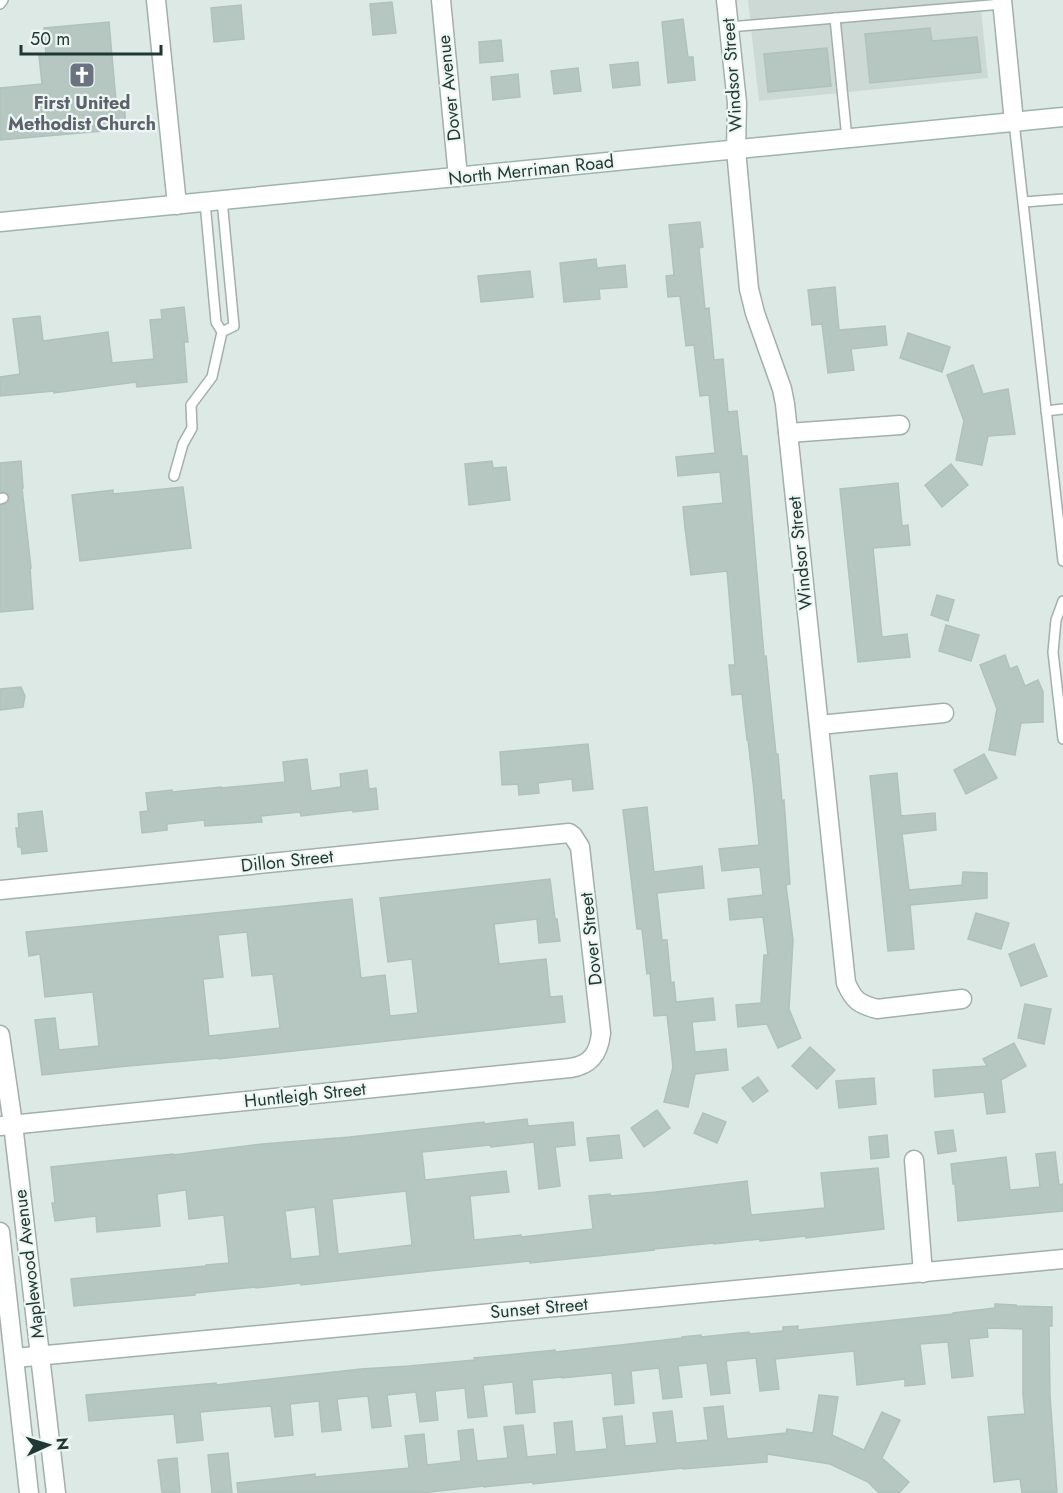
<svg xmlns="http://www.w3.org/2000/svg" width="1063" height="1493" font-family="Jost,sans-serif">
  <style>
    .built { fill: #ccd9d4 }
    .building { fill: #b6c6c1; stroke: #b0c2bc; stroke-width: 1.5; fill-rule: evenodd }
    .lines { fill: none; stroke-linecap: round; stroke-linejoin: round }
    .service-casing { stroke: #a0b0ac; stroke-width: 12 }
    .minor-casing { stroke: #a0b0ac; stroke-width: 21 }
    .tertiary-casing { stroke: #a0b0ac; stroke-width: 21 }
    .secondary-casing { stroke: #9db4ad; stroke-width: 21 }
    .service { stroke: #fff; stroke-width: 9 }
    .minor { stroke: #fff; stroke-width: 18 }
    .tertiary { stroke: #fff; stroke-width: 18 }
    .secondary { stroke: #fff; stroke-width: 18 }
    .labels { text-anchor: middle; stroke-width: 4.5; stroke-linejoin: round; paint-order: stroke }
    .street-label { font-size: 18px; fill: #1f3833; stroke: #edf6f2 }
    .worship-label { font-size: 18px; font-weight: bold; fill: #5b616d; stroke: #edf6f2 }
  </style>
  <rect width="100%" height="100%" fill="#dde9e5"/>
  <polygon class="built" points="748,0 980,0 988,78 759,101"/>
  <g class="building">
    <polygon points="392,2 396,33 373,35 370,4"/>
    <polygon points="241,5 244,39 214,42 211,8"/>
    <polygon points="683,19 688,57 693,57 695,80 668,83 662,22"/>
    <polygon points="109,22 116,101 124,100 126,129 0,140 0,88 42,84 39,56 46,55 44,28"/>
    <polygon points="930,28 932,41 977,37 981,72 870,83 865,34"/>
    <polygon points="501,40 503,61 480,63 479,42"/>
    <polygon points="827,48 831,86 768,92 764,54"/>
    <polygon points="638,62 640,85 613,88 610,65"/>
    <polygon points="578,68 581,91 554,94 551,71"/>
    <polygon points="518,74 520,97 493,100 491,77"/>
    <polygon points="700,222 703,247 699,248 705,309 709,308 714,360 723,359 728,412 737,411 742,456 747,456 764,656 766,656 776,754 778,754 782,801 784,800 790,884 786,885 793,940 789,1009 801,1038 778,1048 767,1024 738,1027 736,1005 761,1003 764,955 768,955 763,917 730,920 728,899 763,895 760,867 722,871 719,849 759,845 754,791 748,740 747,740 742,694 732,695 729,665 735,665 727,571 691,575 685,528 683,507 723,503 720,472 678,476 676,457 715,453 709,395 700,396 694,345 686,346 680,296 668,297 666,276 674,275 669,225"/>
    <polygon points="596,259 597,268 625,265 627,287 599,289 600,299 564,302 560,263"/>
    <polygon points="530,271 533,297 481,302 478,276"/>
    <polygon points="835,287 839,330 885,326 887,345 851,349 854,370 828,373 822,324 812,325 808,290"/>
    <polygon points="184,307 188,342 184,342 187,382 137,387 136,382 54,393 54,391 0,396 0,377 20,374 13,319 40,316 43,341 108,332 112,363 154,359 150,320 162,319 161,310"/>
    <polygon points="908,333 950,347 942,372 900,358"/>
    <polygon points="973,365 983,394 1008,389 1015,434 988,436 982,465 956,460 964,421 947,375"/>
    <polygon points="21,461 23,488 22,488 31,568 30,568 33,609 0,612 0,506 8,503 10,499 7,493 0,492 0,463"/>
    <polygon points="492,461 493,468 506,467 510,500 469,505 465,464"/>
    <polygon points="951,464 968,485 942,507 925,485"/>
    <polygon points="898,483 902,526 908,525 910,545 873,548 882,637 907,634 910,657 858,662 840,489"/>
    <polygon points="183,487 191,548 80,561 72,495 113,490 113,494"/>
    <polygon points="937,595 954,600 948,621 931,615"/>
    <polygon points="946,625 979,635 971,661 939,651"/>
    <polygon points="1005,655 1010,669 1017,666 1025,686 1038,680 1043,692 1043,722 1021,723 1015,755 989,750 997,709 980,665"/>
    <polygon points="21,687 25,696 23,707 0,710 0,689"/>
    <polygon points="588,744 593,789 573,791 572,779 538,783 539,793 519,795 518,784 502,785 500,752"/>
    <polygon points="984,754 997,778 966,794 954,770"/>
    <polygon points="307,759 311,791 341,787 340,774 367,770 369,789 376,788 378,809 353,812 353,810 301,816 300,812 261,816 262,822 205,826 204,820 167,824 167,830 142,833 140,812 148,811 146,793 172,790 172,792 221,787 221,788 285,782 283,762"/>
    <polygon points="897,773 901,816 935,813 936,830 902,834 909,890 962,885 963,872 987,873 987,898 910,905 914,949 888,951 870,776"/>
    <polygon points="647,807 654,872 702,866 704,888 657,893 662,940 667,940 671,983 674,982 676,1002 713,998 715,1020 692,1022 695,1052 726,1049 728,1070 695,1074 688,1107 664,1102 673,1067 667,1015 654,1016 650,973 647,974 642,929 637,929 623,810"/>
    <polygon points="42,811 47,851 22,854 21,847 18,847 16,828 19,828 18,814"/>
    <path d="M550 879 555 919H557L560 941 539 943 537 919 494 924 499 964 546 959 550 997 562 996 565 1022 219 1059V1058L128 1066 42 1075 35 1020 55 1018 59 1050 99 1046 93 992 45 997 40 954 29 956 26 932 352 899 361 978 385 975 390 1016 418 1013 412 959 388 962 380 898ZM247 932 252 976 273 974 280 1028 209 1036 203 979 223 977 218 935Z"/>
    <polygon points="976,913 1009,923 1001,949 968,939"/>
    <polygon points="1034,944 1047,976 1021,986 1009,954"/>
    <polygon points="1025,1004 1051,1009 1044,1044 1018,1038"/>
    <polygon points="1014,1043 1026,1066 1001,1080 1005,1112 987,1114 984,1092 935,1097 933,1070 987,1066 983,1059"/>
    <polygon points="810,1047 835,1070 817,1089 792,1066"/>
    <polygon points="758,1077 768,1091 753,1102 742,1088"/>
    <polygon points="874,1078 876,1104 839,1108 836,1081"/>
    <polygon points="657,1110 670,1128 644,1147 631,1128"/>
    <polygon points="703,1113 726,1122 717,1143 694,1133"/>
    <path d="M527 1119 528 1126 573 1122 575 1145 555 1147 560 1186 539 1189 534 1142 491 1147 490 1145 422 1152 425 1180 506 1171 509 1192 470 1196 474 1240 521 1235V1237L593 1229 589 1196 610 1194 611 1196 656 1192 747 1181 751 1215 825 1208 821 1173 878 1168 884 1229 806 1238V1236L760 1241V1239L714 1244V1243L654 1249V1250L530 1263V1261L439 1270 301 1285V1283L256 1288V1287L195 1293V1295L74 1306 71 1279 206 1266V1265L229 1263 224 1215 189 1219 186 1190 157 1194 160 1226 97 1232 96 1216 55 1221 52 1203H55L51 1167 173 1154V1155L262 1144 350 1137 484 1122V1124ZM406 1191 412 1245 338 1254 332 1199ZM315 1207 320 1256 291 1259 285 1211Z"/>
    <polygon points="953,1130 956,1151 938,1154 935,1132"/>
    <polygon points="619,1135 622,1158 590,1161 587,1138"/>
    <polygon points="887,1135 889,1157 871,1159 869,1137"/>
    <polygon points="1055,1152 1059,1185 1063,1184 1063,1211 958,1221 955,1184 953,1184 951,1164 1006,1157 1010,1190 1040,1187 1036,1154"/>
    <polygon points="995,1304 1016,1305 1016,1306 1052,1307 1052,1326 1049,1326 1050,1396 1057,1493 1022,1493 1020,1479 994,1482 988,1417 1025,1414 1023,1395 1023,1329 987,1328 988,1337 969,1339 973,1376 952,1378 948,1342 920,1344 925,1384 905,1386 905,1379 857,1385 854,1351 775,1359 779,1389 760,1391 756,1358 726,1361 730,1393 711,1395 707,1363 678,1366 682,1397 663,1399 659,1368 631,1371 634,1403 615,1405 612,1373 562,1378 562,1377 532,1380 535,1412 516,1414 513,1382 483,1385 487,1416 468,1418 465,1388 435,1391 438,1420 420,1422 416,1392 387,1395 391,1426 372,1428 368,1396 337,1399 341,1430 322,1432 319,1401 290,1404 293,1435 275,1437 271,1406 200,1412 203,1440 177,1443 174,1414 89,1421 86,1395 216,1383 216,1385 361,1369 409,1366 475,1360 474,1358 506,1355 555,1350 555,1352 620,1345 682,1338 682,1337 701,1335 701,1337 749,1332 749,1334 783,1331 783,1327 798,1326 798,1330 953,1314 953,1313 995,1308"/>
    <polygon points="819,1395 838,1397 832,1435 864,1450 882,1412 900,1420 882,1458 909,1482 899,1493 879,1493 868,1482 830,1464 767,1454 767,1462 683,1469 683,1468 533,1484 533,1482 484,1487 484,1486 421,1493 238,1493 237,1483 315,1474 315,1477 409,1468 405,1436 424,1434 427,1465 461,1461 458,1431 473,1429 477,1461 508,1458 504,1427 523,1425 527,1457 557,1454 554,1423 572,1421 575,1452 607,1449 603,1418 622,1416 625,1446 657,1443 653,1413 672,1411 676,1443 708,1440 704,1408 723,1406 727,1439 786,1433 787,1429 813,1433"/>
    <polygon points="228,1453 232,1493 212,1493 208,1455"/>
    <polygon points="177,1458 180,1493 162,1493 158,1460"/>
  </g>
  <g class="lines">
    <g class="service-casing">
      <g id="service">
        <polyline points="0,4 3,0"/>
        <polyline points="835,18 847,139"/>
        <polyline points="729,27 1002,4"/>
        <polyline points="1014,122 1063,561"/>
        <polyline points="205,202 216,322 222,332"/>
        <polyline points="1024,202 1063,199"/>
        <polyline points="1046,411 1063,409"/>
        <polyline points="174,476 183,444 192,428 191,405 212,377 222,332 234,326 222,200"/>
        <polyline points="0,499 3,498"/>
        <polyline points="1063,601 1056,620 1053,652 1063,739"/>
      </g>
    </g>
    <g class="minor-casing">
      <g id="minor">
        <polyline points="156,0 177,205"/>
        <polyline points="441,0 458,177"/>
        <path d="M726 0 737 103 736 150 749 289 755 313 782 389 785 404 846 983C854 1001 859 1004 877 1009L962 999"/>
        <polyline points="1002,0 1014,122"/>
        <polyline points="788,433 900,425"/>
        <polyline points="819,725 944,713"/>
        <path d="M0 890 569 833 573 836 580 847 601 1033C599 1053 591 1065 570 1068L0 1126"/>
        <polyline points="914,1160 923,1273"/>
        <polyline points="15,1358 1063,1259"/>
      </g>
    </g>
    <g class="tertiary-casing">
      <g id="tertiary">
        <polyline points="0,1035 13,1124 56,1493"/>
        <polyline points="0,1232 29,1493"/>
      </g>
    </g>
    <g class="secondary-casing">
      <polyline id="secondary" points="0,222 1063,117"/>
    </g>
    <use href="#service" class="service"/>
    <use href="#minor" class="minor"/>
    <use href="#tertiary" class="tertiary"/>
    <use href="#secondary" class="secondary"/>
  </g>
  <defs>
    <g id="church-square" transform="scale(1.35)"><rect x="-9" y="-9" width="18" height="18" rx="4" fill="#6b7280" stroke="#edf6f2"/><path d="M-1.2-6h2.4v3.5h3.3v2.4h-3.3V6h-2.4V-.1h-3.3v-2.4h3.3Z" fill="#fff"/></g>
  </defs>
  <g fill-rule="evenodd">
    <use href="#church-square" x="82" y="75"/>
  </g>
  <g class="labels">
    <g class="street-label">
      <text transform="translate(732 75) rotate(-94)" y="6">Windsor Street</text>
      <text transform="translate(449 88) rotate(-96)" y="6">Dover Avenue</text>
      <text transform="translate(531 170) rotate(-6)" y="6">North Merriman Road</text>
      <text transform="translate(800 553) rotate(-96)" y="6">Windsor Street</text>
      <text transform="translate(287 861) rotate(-6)" y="6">Dillon Street</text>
      <text transform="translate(591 939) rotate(-96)" y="6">Dover Street</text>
      <text transform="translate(305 1095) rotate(-6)" y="6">Huntleigh Street</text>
      <text transform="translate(29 1264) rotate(-97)" y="6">Maplewood Avenue</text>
      <text transform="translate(539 1308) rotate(-5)" y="6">Sunset Street</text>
    </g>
    <g class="worship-label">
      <text x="82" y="109">First United<tspan x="82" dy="21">Methodist Church</tspan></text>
    </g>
  </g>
  <g transform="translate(48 1445) rotate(86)" stroke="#edf6f2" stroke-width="4.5" paint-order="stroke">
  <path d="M0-4.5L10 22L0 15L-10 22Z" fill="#1f3833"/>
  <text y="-9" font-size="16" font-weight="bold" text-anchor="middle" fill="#1f3833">N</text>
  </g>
  <path d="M21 45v9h140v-9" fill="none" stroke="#1f3833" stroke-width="3"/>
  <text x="30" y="45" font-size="18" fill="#1f3833" stroke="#edf6f2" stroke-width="4.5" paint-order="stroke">50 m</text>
</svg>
